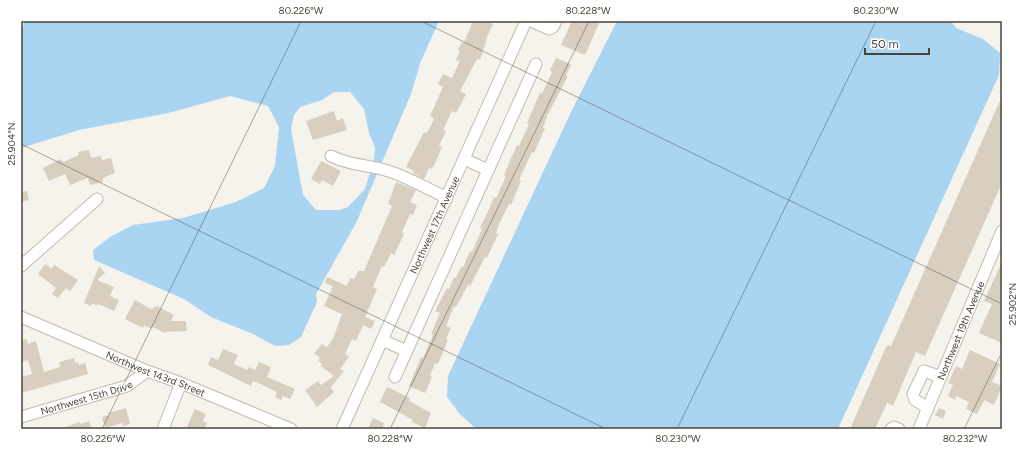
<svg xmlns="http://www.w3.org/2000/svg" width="1023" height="450" font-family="Figtree,sans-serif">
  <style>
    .water { fill: #a9d4f2; fill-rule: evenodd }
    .building { fill: #d8cfc1 }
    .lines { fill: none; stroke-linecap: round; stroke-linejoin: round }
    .minor-casing { stroke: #c2bbae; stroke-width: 13 }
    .minor { stroke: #fff; stroke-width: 11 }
    .ticks { fill: none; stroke: #4b4439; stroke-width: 1; stroke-opacity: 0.45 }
    .labels { text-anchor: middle; stroke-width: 3; stroke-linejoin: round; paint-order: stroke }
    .street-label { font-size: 10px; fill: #4b4439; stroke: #fff }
    .neatline { fill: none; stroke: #4b4439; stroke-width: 1.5 }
    .ticks-label { font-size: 10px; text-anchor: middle; fill: #4b4439 }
  </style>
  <rect width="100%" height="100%" fill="#f6f3ec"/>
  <g class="water">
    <path d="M25 21H439L421 61 411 94 357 221 316 294 317 302 301 337 289 345 275 346 253 334 211 317 184 299 94 260 93 250 110 237 133 225 183 218 236 202 264 188 275 166 279 127 268 106 230 96 168 113 79 130 21 148V32ZM334 92H350L364 109 369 133 375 147 374 160 365 189 348 207 339 210H316L303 195 291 129 294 115 300 107 322 100Z"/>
    <polygon points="617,21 951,21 956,28 983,39 1000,53 999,75 838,429 476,429 459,413 447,397 448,376 571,112"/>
  </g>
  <g class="building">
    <polygon points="473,21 478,24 479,21 486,21 493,24 486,39 487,39 480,60 477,59 460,91 466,94 462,102 456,113 452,111 443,130 446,131 439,146 442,147 437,159 432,169 429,168 424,179 413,173 414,171 406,167 424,132 427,133 434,119 430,116 443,87 438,84 443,74 452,78 460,61 456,60 460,51 458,50 462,42 464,43"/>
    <polygon points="572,21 600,21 585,55 561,45"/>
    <polygon points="556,58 571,64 566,76 568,76 547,116 543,128 545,128 534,153 532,152 524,169 519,180 521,181 511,205 509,204 500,222 496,233 498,234 487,258 485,257 470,286 468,285 456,307 454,306 446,326 451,328 446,339 448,340 438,364 435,363 430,376 432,377 425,393 409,386 421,357 423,358 433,335 431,334 440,313 435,311 447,288 449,289 454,277 456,278 461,267 463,267 470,251 472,252 482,229 480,228 489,209 494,197 496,198 506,176 504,175 512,156 517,145 519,146 529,124 527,123 535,104 540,93 542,94 552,72 550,70"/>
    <polygon points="1002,96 1002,183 925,356 916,352 893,406 887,403 875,429 850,429 887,345 891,346"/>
    <polygon points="334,111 337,121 343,118 347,130 313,140 306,121"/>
    <polygon points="89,150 91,158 101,156 102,160 111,158 115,173 103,178 103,182 90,185 88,178 70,185 65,174 49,181 43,168 61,159 63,162 79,155 78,152"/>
    <polygon points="321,161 341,171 333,186 322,180 320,184 311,179"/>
    <polygon points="396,182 416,190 410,202 417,205 413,215 410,214 402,232 404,234 394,255 391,253 384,267 382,266 373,287 377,289 365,317 375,321 371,329 363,325 356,341 352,339 345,354 349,357 340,369 344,371 331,387 334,392 317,407 305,390 318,381 321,385 334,376 321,366 322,364 318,360 320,358 314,353 322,344 327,347 333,339 342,314 324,306 333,286 325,283 327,277 347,286 350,278 354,279 358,271 364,271 392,206 388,204"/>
    <polygon points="27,191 29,200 21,202 21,192"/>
    <polygon points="1002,262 1002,343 979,333 992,304 984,301"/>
    <polygon points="45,264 52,269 54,265 78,280 70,291 66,288 58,298 52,294 56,288 38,274"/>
    <polygon points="99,266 105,273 97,280 114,287 110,296 119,300 114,311 98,304 97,306 92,303 91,306 84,303"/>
    <polygon points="135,300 151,309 157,306 174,315 171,321 186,321 187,331 166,332 165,333 153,327 152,329 144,325 143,328 125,319"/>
    <polygon points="26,339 28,344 36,341 44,372 60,367 59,362 74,358 75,363 78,362 79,365 85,363 88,374 21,393 21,377 32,374 28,360 21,362 21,340"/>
    <polygon points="223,349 238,355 234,364 247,370 249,367 255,370 259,362 271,367 267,377 295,389 290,399 283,396 281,400 275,397 277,392 256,382 252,382 251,386 208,365 211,357 218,360"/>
    <polygon points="970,350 1000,364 992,382 1002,386 994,405 984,400 977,414 966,409 969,402 956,396 955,400 948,396 953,385 948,383 956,366 962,369"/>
    <polygon points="387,387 410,398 409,401 431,413 425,428 412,422 413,420 380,402"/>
    <polygon points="126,408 130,424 123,426 122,423 105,428 102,417 109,415 108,413"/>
    <polygon points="939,408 946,411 943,419 935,415"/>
    <polygon points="195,409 206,414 203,421 207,423 204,429 186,429"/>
    <polygon points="373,418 384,423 382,429 368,429"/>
    <polygon points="89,421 92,429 61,429 79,422 80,424"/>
  </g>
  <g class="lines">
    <g class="minor-casing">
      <g id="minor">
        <polyline points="531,21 549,29 553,27 556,21"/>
        <path d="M331 156C348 165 367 165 385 170 404 175 428 189 447 198"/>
        <polyline points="464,159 488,170"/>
        <polyline points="21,266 97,199"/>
        <path id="s1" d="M21 317 147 371 181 383 291 429"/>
        <polyline points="382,340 407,351"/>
        <polyline points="395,377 536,64"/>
        <polyline points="928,408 915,400 913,394 924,371 941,377"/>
        <path id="s2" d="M21 417 127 386 147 371"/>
        <polyline points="163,429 181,383"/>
        <path id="s3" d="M342 429 526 21"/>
        <polyline points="891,429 894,427 899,429"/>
        <path id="s4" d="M919 429 1002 231"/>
      </g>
    </g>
    <use href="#minor" class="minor"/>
  </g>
  <path class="ticks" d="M421 21 1002 304M21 144 606 429M102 429 301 21M390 429 589 21M677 429 876 21M964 429 1002 352"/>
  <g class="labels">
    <g class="street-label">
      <text dy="4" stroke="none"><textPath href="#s3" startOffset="224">Northwest 17th Avenue</textPath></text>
      <text dy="4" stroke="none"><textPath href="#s4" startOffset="107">Northwest 19th Avenue</textPath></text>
      <text dy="4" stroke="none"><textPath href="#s1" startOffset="146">Northwest 143rd Street</textPath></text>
      <text dy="4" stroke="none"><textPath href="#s2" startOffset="68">Northwest 15th Drive</textPath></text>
    </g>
  </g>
  <rect width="1023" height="450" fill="none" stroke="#ffffff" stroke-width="44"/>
  <path d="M865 48v6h64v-6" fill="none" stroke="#4b4439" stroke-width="2"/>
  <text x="871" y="48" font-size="12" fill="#4b4439" stroke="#ffffff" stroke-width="3" paint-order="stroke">50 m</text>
  <rect x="22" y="22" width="979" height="406" class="neatline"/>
  <g class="ticks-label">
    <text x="301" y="14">80.226°W</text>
    <text x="588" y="14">80.228°W</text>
    <text x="876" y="14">80.230°W</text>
    <text transform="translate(11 144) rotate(-90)" y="4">25.904°N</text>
    <text transform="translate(1012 304) rotate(-90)" y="4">25.902°N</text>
    <text x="103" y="442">80.226°W</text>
    <text x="390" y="442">80.228°W</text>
    <text x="678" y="442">80.230°W</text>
    <text x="965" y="442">80.232°W</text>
  </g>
</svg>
